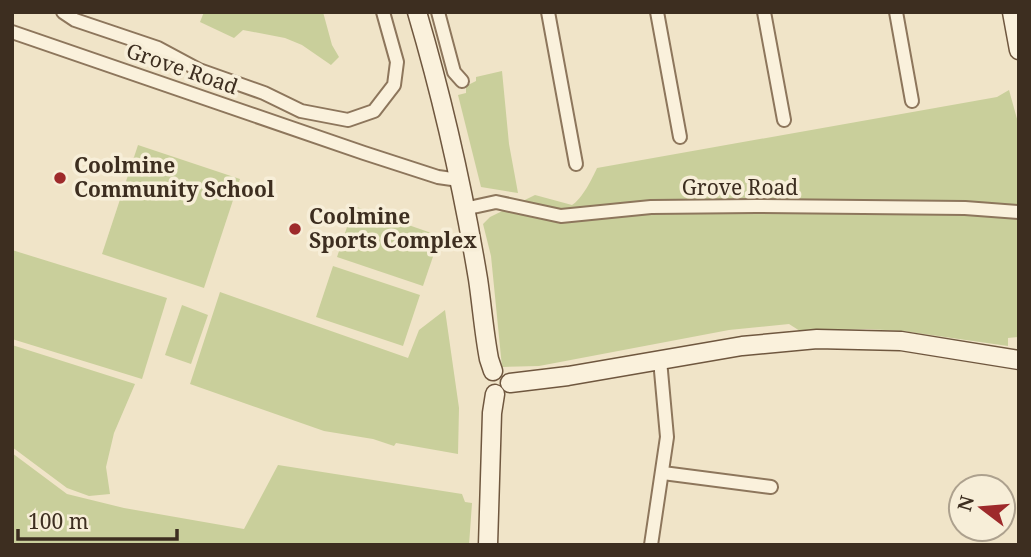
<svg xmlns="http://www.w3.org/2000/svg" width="1031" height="557" font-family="'Noto Serif',serif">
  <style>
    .green { fill: #c9cf9b }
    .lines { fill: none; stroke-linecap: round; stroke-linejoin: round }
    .street-casing { stroke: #8d765c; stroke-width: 16 }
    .secondary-casing { stroke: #6f573f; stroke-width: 21 }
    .street { stroke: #faf1dc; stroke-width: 12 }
    .secondary { stroke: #faf1dc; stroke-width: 18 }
    .poi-dot { fill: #9e2a2b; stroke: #f7eed8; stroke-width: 2.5 }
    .labels { text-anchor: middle; stroke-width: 7; stroke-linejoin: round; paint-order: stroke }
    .street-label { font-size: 21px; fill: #3d2e20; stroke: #f7eed8 }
    .poi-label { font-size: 21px; font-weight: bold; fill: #3d2e20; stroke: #f7eed8; text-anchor: start }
  </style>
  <rect width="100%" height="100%" fill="#f0e4c8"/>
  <g class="green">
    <polygon points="204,12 323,12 332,45 339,57 331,65 302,45 285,38 243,30 234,38 200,22"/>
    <polygon points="502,71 509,144 518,193 481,187 458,95 466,93 466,86 476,81 476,77"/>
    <path d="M1009 90 1019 126V337L1008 338V346L903 331 867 329 800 331 789 324 729 330 539 366 502 367 491 256 483 224 490 217 535 195 572 205C582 199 592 179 597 168L997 97Z"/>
    <polygon points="138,145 240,179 204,288 102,254"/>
    <polygon points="354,206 440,236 423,286 337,257"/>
    <polygon points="12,250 167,298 142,379 12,339"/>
    <polygon points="333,266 420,295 403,346 316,317"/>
    <polygon points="220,292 408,358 419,330 445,310 459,408 458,454 396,443 394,446 373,439 324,431 190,384"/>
    <polygon points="182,305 208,315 191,364 165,355"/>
    <polygon points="12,345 135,384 114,433 106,467 110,494 89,496 67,488 12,447"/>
    <polygon points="12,453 67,494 124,508 244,529 278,465 462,494 465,502 472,503 469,545 12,545"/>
  </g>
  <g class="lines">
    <g class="street-casing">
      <g id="street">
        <polyline points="63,12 75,20 158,48 199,70 264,93 301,111 348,120 374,111 394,85 397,62 383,12"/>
        <polyline points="438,12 454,72 462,81"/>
        <polyline points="548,12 576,164"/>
        <polyline points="657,12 680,137"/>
        <polyline points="764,12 784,120"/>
        <polyline points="896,12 912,101"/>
        <polyline points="12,32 364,153 438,177 459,180"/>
        <polyline points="464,209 496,202 561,216 651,207 756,206 965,208 1019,212"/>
        <polyline points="663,473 771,487"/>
        <polyline points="651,545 667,437 660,360"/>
      </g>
    </g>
    <g class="secondary-casing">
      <g id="secondary">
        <path d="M417 12C443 100 463 189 478 279 482 306 484 333 489 359L493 371"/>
        <polyline points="1012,12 1019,50"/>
        <polyline points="510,383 568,376 742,346 817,339 901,341 1019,360"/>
        <polyline points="488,545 492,413 495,394"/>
      </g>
    </g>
    <use href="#street" class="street"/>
    <use href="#secondary" class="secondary"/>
  </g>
  <g class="poi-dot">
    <circle cx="60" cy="178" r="7"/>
    <circle cx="295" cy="229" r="7"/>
  </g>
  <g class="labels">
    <g class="street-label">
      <text transform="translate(182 69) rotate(19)" y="7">Grove Road</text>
      <text x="740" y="195">Grove Road</text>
    </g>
    <g class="poi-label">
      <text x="74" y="173">Coolmine<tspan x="74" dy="24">Community School</tspan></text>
      <text x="309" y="224">Coolmine<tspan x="309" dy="24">Sports Complex</tspan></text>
    </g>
  </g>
  <rect width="1031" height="557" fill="none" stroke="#3d2e20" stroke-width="28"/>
  <g transform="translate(982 508) rotate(286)"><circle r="33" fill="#f7eed8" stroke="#ada18e" stroke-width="2"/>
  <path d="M0-5L12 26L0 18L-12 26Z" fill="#9e2a2b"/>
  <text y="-10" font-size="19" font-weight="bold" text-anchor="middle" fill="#3d2e20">N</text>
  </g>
  <path d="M18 529v10h159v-10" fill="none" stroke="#3d2e20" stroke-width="3.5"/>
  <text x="28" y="529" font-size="21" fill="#3d2e20" stroke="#f7eed8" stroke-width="5" paint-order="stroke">100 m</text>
</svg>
